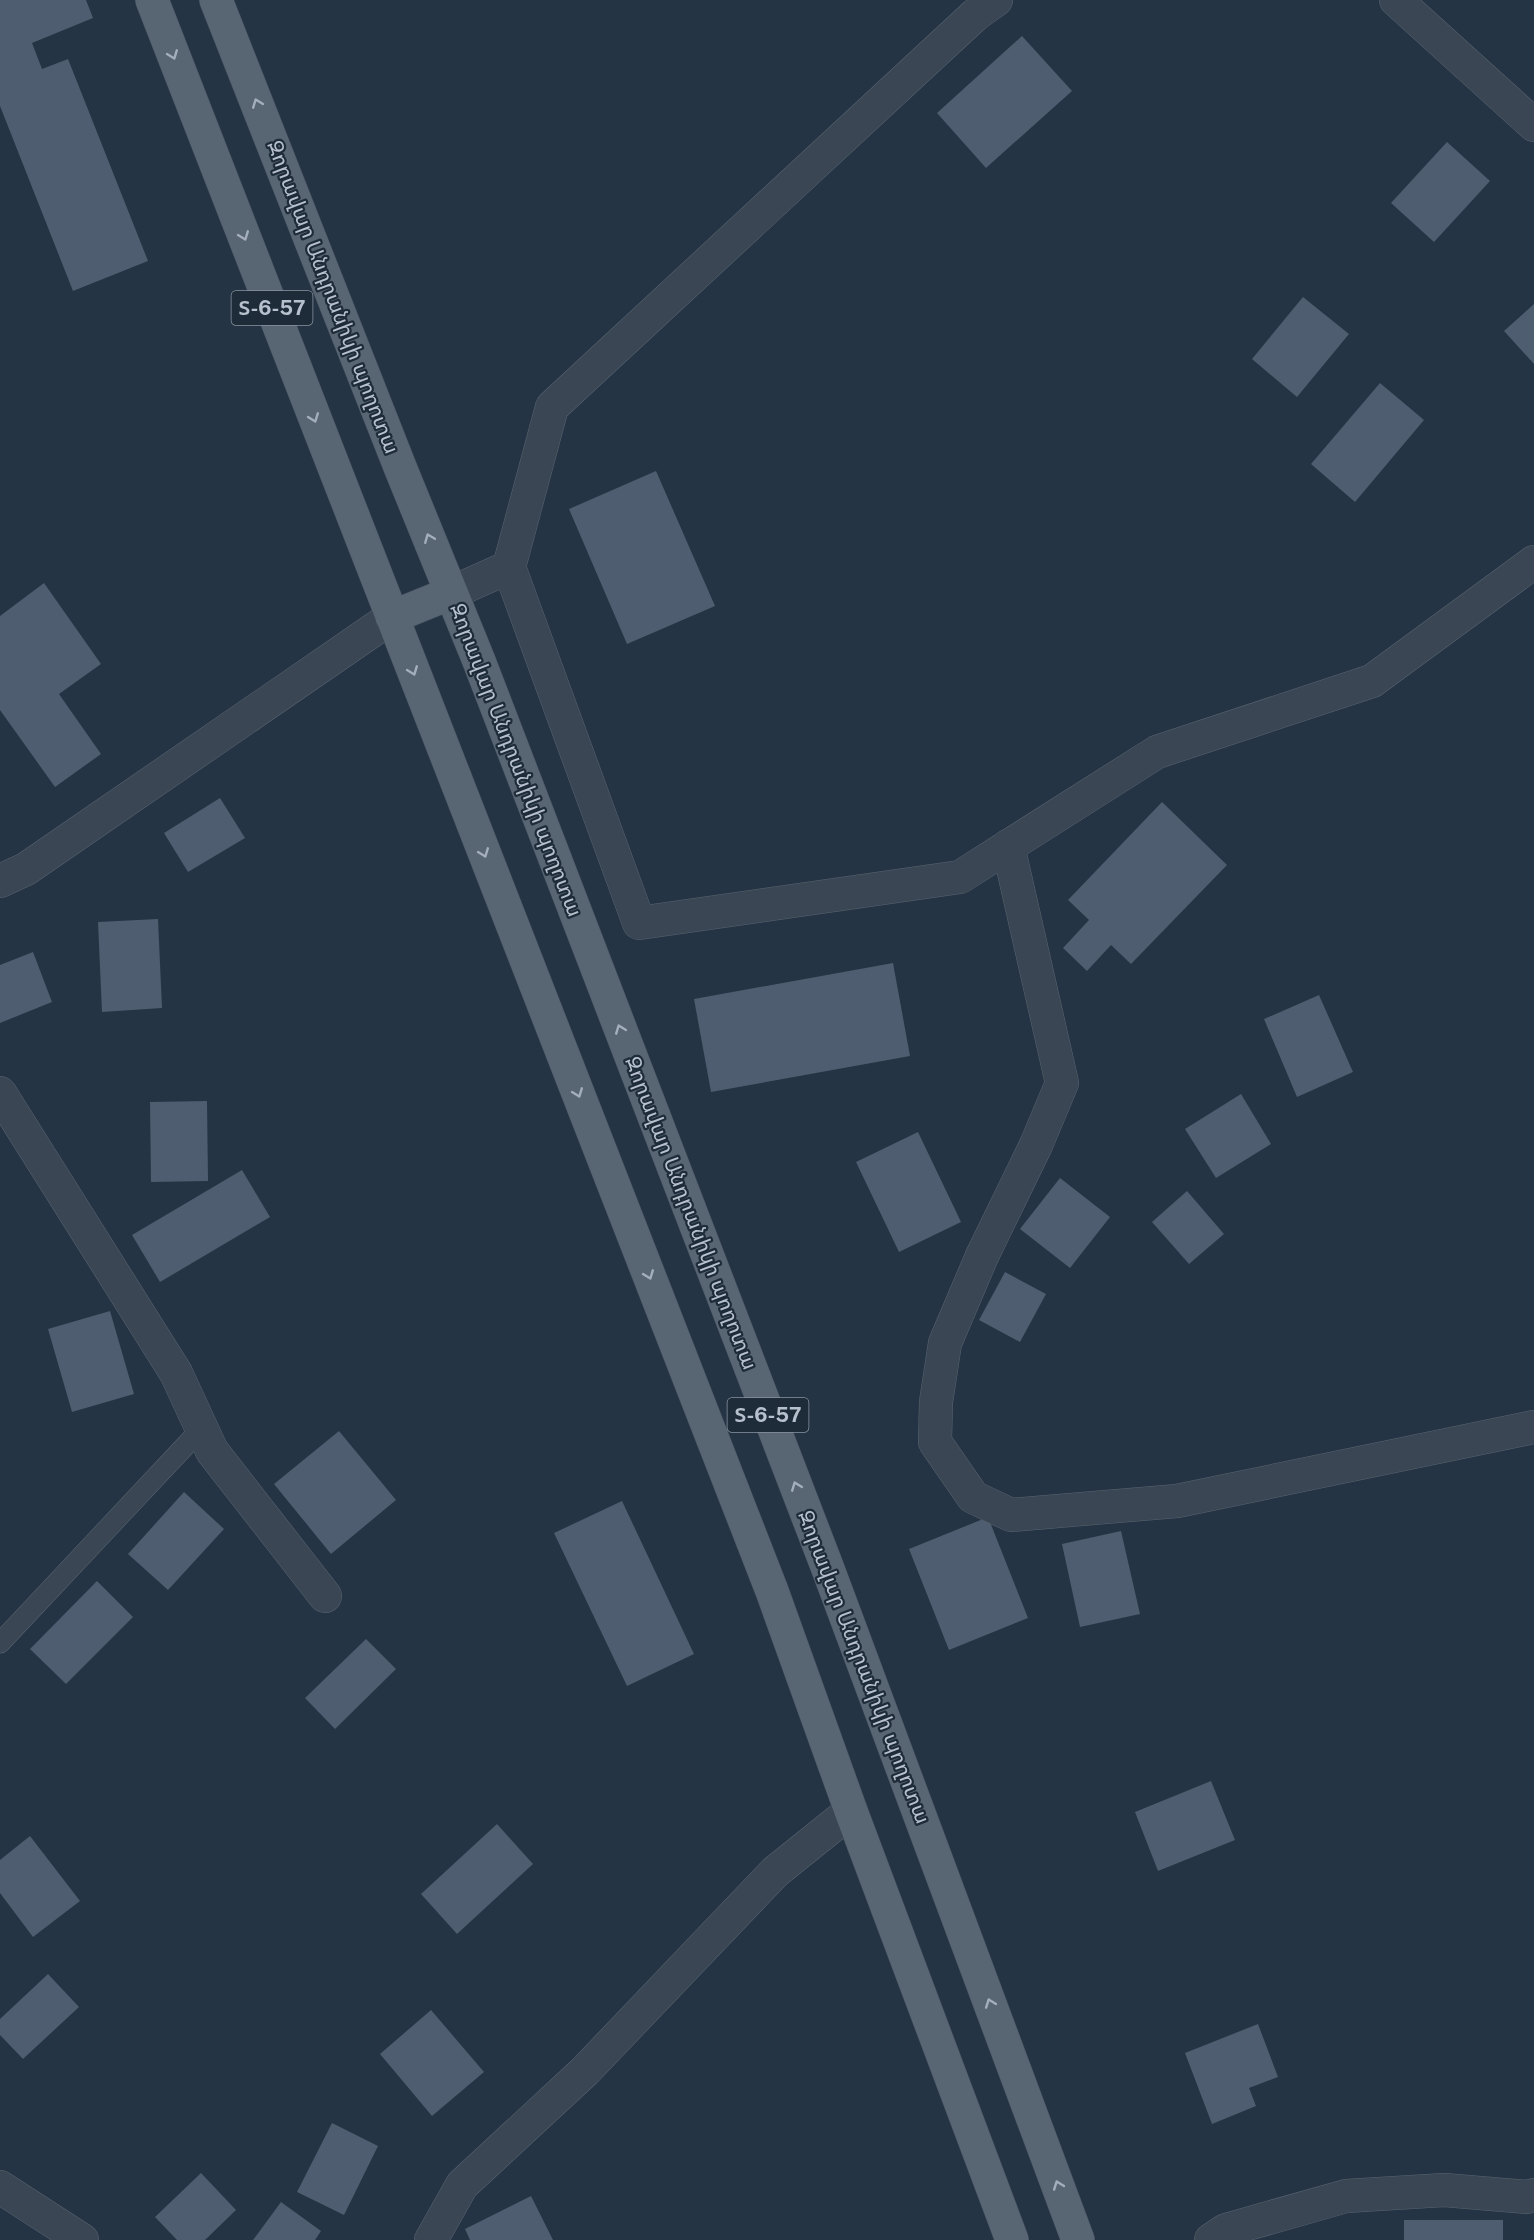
<svg xmlns="http://www.w3.org/2000/svg" width="1534" height="2240" font-family="'Public Sans','Noto Sans Armenian',sans-serif">
  <style>
    .building { fill: #4e5d6f }
    .lines { fill: none; stroke-linecap: round; stroke-linejoin: round }
    .service-casing { stroke: #586470; stroke-width: 21 }
    .minor-casing { stroke: #586470; stroke-width: 34 }
    .primary-casing { stroke: #434f5c; stroke-width: 34 }
    .service { stroke: #3a4653; stroke-width: 20 }
    .minor { stroke: #3a4653; stroke-width: 33 }
    .primary { stroke: #586573; stroke-width: 33 }
    .oneway { stroke: #a4afbb }
    .labels { text-anchor: middle; stroke-width: 4.5; stroke-linejoin: round; paint-order: stroke }
    .shield { fill: #1e2b38; stroke: #8994a0; stroke-width: 1.5 }
    .shield-label { font-size: 20px; font-weight: bold; fill: #b7c1cd }
    .street-label { font-size: 21px; fill: #b7c1cd; stroke: #1e2b38 }
  </style>
  <rect width="100%" height="100%" fill="#253444"/>
  <g class="building">
    <polygon points="0,0 86,0 93,18 32,43 42,69 68,59 148,261 73,291 0,106"/>
    <polygon points="1022,36 1072,91 986,168 937,113"/>
    <polygon points="1447,142 1490,181 1434,242 1391,203"/>
    <polygon points="1303,297 1349,334 1297,397 1252,359"/>
    <polygon points="1534,304 1534,364 1504,331"/>
    <polygon points="1380,383 1424,420 1355,502 1311,464"/>
    <polygon points="656,471 715,606 627,644 569,509"/>
    <polygon points="44,583 101,664 59,694 101,754 55,787 0,710 0,616"/>
    <polygon points="220,798 245,838 188,872 164,833"/>
    <polygon points="1162,802 1227,865 1131,964 1111,945 1087,971 1063,948 1089,920 1068,900"/>
    <polygon points="158,919 162,1008 102,1012 98,922"/>
    <polygon points="33,952 52,1002 0,1023 0,965"/>
    <polygon points="893,963 910,1056 711,1092 694,999"/>
    <polygon points="1319,995 1353,1072 1297,1097 1264,1019"/>
    <polygon points="1241,1094 1271,1144 1216,1178 1185,1129"/>
    <polygon points="207,1101 208,1181 151,1182 150,1102"/>
    <polygon points="918,1132 961,1222 899,1252 856,1162"/>
    <polygon points="242,1170 270,1217 160,1282 132,1235"/>
    <polygon points="1060,1178 1110,1217 1070,1268 1020,1229"/>
    <polygon points="1187,1191 1224,1234 1189,1264 1152,1222"/>
    <polygon points="1005,1272 1046,1294 1020,1342 979,1320"/>
    <polygon points="110,1311 134,1394 72,1412 48,1329"/>
    <polygon points="339,1431 396,1500 331,1554 274,1484"/>
    <polygon points="184,1492 224,1529 168,1590 128,1554"/>
    <polygon points="622,1501 694,1654 627,1686 554,1533"/>
    <polygon points="988,1517 1028,1618 949,1650 909,1549"/>
    <polygon points="1121,1531 1140,1614 1080,1627 1062,1544"/>
    <polygon points="97,1581 133,1617 66,1684 30,1649"/>
    <polygon points="366,1639 396,1669 335,1729 305,1698"/>
    <polygon points="1211,1781 1235,1840 1158,1871 1135,1812"/>
    <polygon points="497,1824 533,1864 457,1934 421,1894"/>
    <polygon points="30,1836 80,1901 33,1937 0,1893 0,1860"/>
    <polygon points="48,1974 79,2007 23,2059 0,2035 0,2019"/>
    <polygon points="431,2010 484,2072 432,2116 380,2054"/>
    <polygon points="1258,2024 1278,2077 1249,2088 1256,2106 1212,2124 1185,2053"/>
    <polygon points="332,2123 378,2146 344,2215 297,2192"/>
    <polygon points="201,2173 236,2210 205,2240 177,2240 155,2217"/>
    <polygon points="531,2196 553,2240 470,2240 465,2229"/>
    <polygon points="281,2202 321,2231 315,2240 253,2240"/>
    <rect x="1404" y="2220" width="99" height="20"/>
  </g>
  <g class="lines">
    <g class="service-casing">
      <polyline id="service" points="0,1643 202,1428"/>
    </g>
    <g class="minor-casing">
      <g id="minor">
        <polyline points="1396,0 1534,125"/>
        <polyline points="509,567 639,923 960,877 1157,752 1372,681 1534,562"/>
        <polyline points="451,593 509,567 552,407 975,15 996,0"/>
        <polyline points="1008,846 1062,1083 1036,1145 982,1256 945,1343 936,1402 935,1442 973,1497 1011,1515 1177,1501 1534,1427"/>
        <polyline points="0,881 26,869 392,617"/>
        <polyline points="0,1093 176,1373 212,1451 325,1596"/>
        <polyline points="0,2187 82,2240"/>
        <polyline points="431,2240 462,2185 585,2071 775,1872 851,1811"/>
        <polyline points="1211,2240 1226,2230 1346,2196 1444,2190 1527,2197 1534,2195"/>
      </g>
    </g>
    <g class="primary-casing">
      <g id="primary">
        <polyline points="152,0 772,1591 851,1811 1012,2240"/>
        <polyline points="216,0 400,467 479,661 828,1569 1078,2240"/>
        <polyline points="392,617 451,593"/>
      </g>
    </g>
    <use href="#service" class="service"/>
    <use href="#minor" class="minor"/>
    <use href="#primary" class="primary"/>
  </g>
  <defs><path id="oneway-chevron" d="M-2-3.5L2.5 0L-2 3.5" fill="none" stroke-width="1.6" stroke-linecap="round" stroke-linejoin="round" transform="scale(1.5)"/></defs>
  <g class="oneway">
    <use href="#oneway-chevron" transform="translate(173 55) rotate(69)"/>
    <use href="#oneway-chevron" transform="translate(257 103) rotate(-111)"/>
    <use href="#oneway-chevron" transform="translate(244 236) rotate(69)"/>
    <use href="#oneway-chevron" transform="translate(314 418) rotate(69)"/>
    <use href="#oneway-chevron" transform="translate(429 538) rotate(-112)"/>
    <use href="#oneway-chevron" transform="translate(413 671) rotate(69)"/>
    <use href="#oneway-chevron" transform="translate(484 853) rotate(69)"/>
    <use href="#oneway-chevron" transform="translate(620 1029) rotate(-111)"/>
    <use href="#oneway-chevron" transform="translate(578 1093) rotate(69)"/>
    <use href="#oneway-chevron" transform="translate(649 1275) rotate(69)"/>
    <use href="#oneway-chevron" transform="translate(796 1486) rotate(-111)"/>
    <use href="#oneway-chevron" transform="translate(990 2003) rotate(-110)"/>
    <use href="#oneway-chevron" transform="translate(1058 2185) rotate(-110)"/>
  </g>
  <g class="labels">
    <g class="shield">
      <rect x="231.5" y="291" width="81" height="34" rx="4.5"/>
      <rect x="727.5" y="1398" width="81" height="34" rx="4.5"/>
    </g>
    <g class="shield-label">
      <text x="272" y="315">Տ-6-57</text>
      <text x="768" y="1422">Տ-6-57</text>
    </g>
    <g class="street-label">
      <text transform="translate(333 297) rotate(69)" y="7">Զորավար Անդրանիկի պողոտա</text>
      <text transform="translate(516 760) rotate(69)" y="7">Զորավար Անդրանիկի պողոտա</text>
      <text transform="translate(691 1213) rotate(69)" y="7">Զորավար Անդրանիկի պողոտա</text>
      <text transform="translate(864 1667) rotate(69)" y="7">Զորավար Անդրանիկի պողոտա</text>
    </g>
  </g>
</svg>
